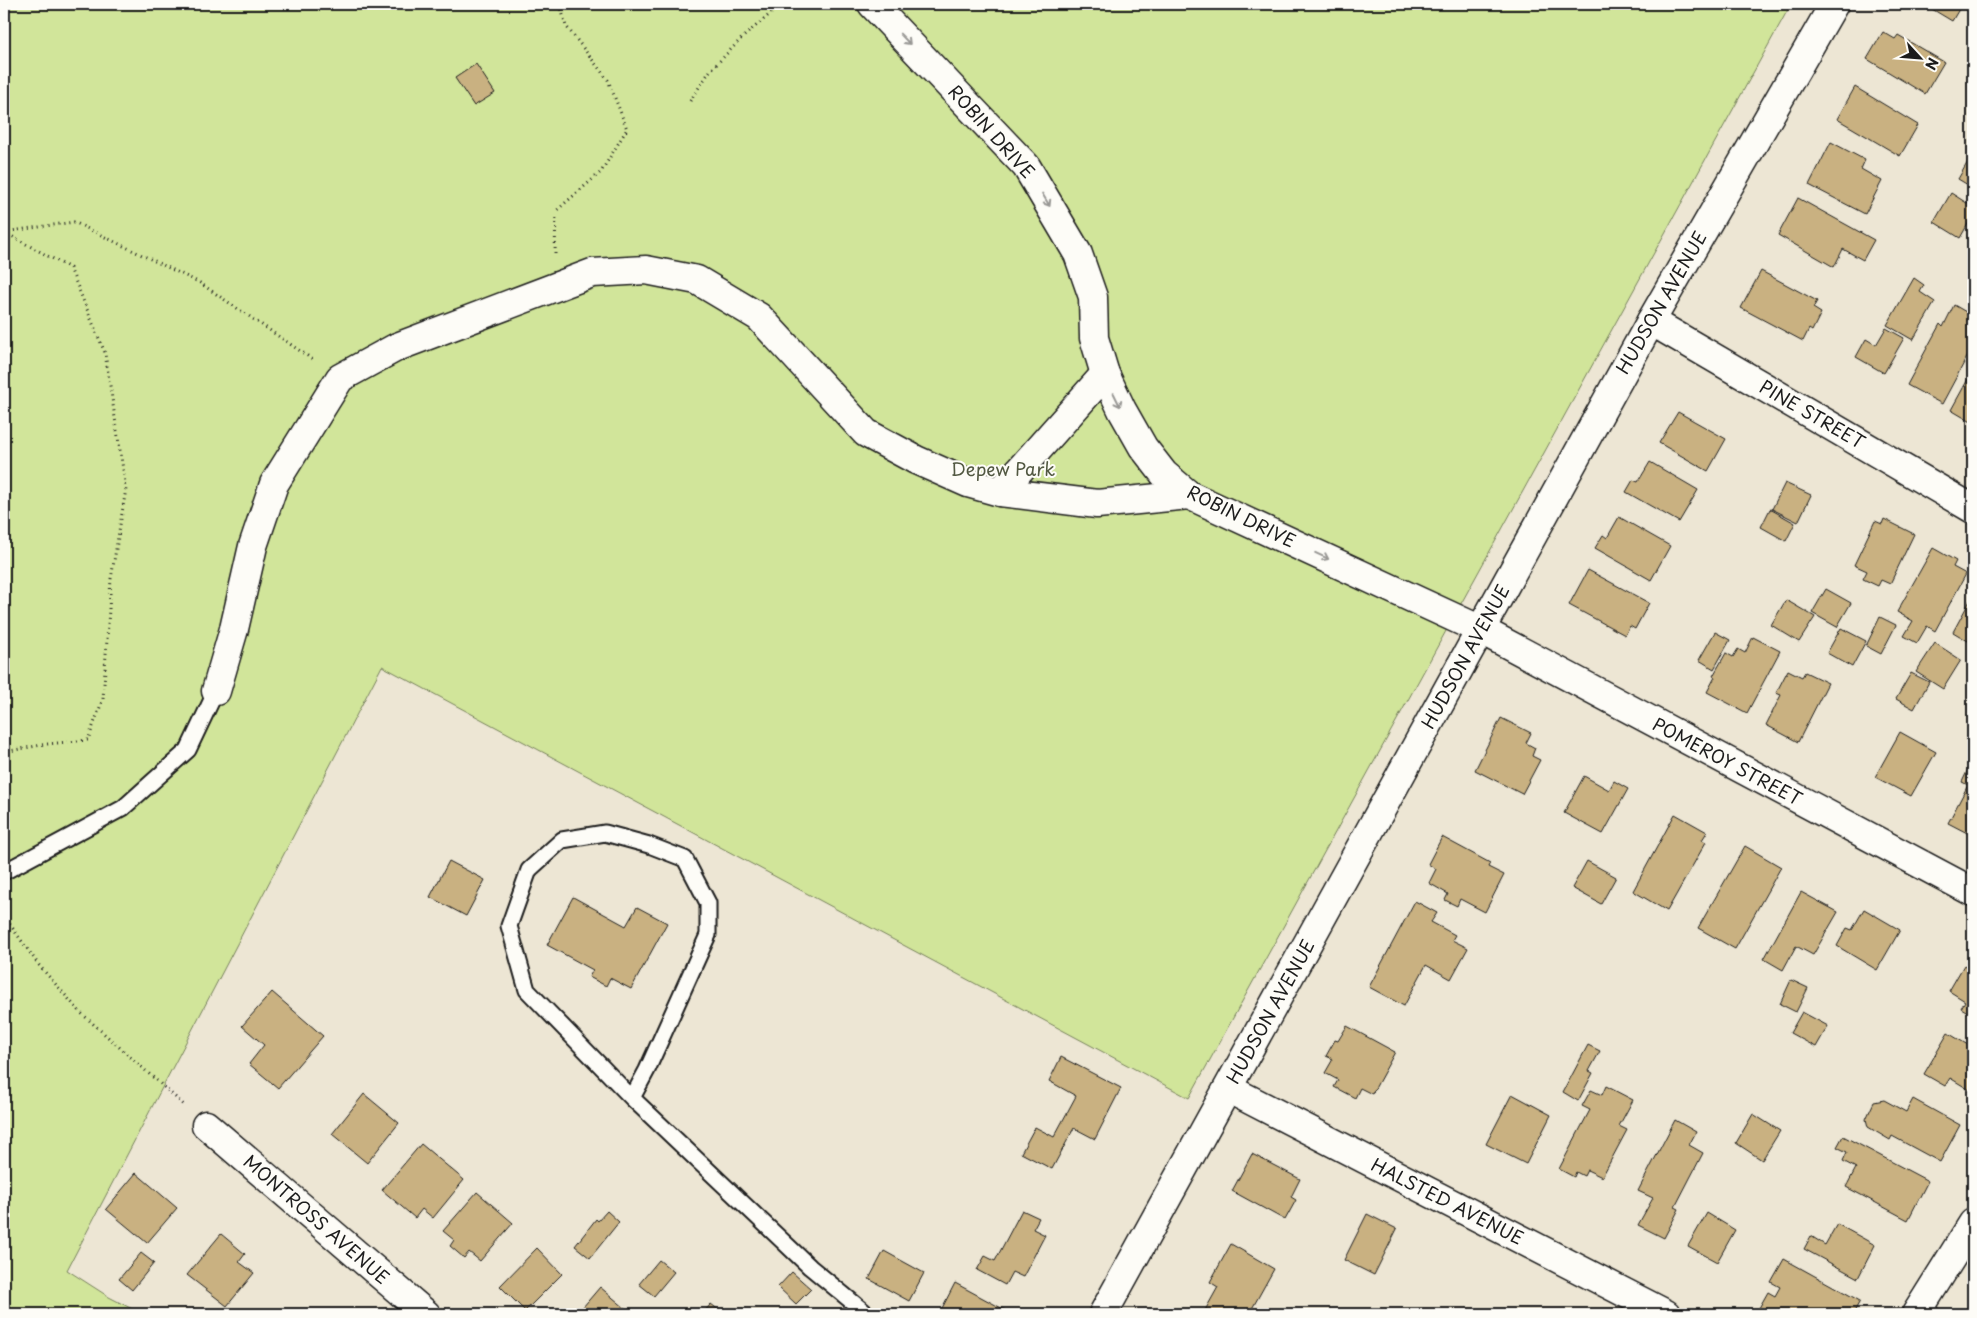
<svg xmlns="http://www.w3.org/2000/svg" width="1977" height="1318" font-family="'Playpen Sans',sans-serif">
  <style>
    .green { fill: #d1e59a; stroke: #76805b }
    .building { fill: #c9b181; stroke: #1c1c1c }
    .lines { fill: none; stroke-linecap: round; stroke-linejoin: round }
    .service-casing { stroke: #1c1c1c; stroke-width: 19 }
    .minor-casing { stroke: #1c1c1c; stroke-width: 31 }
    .tertiary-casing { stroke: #1c1c1c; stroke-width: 31 }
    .path { stroke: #1c1c1c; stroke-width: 3; stroke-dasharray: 1 4; stroke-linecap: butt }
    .service { stroke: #fdfcf7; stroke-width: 15 }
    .minor { stroke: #fdfcf7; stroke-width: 28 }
    .tertiary { stroke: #fdfcf7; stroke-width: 28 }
    .oneway { stroke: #989794 }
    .labels { text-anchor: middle; stroke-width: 4; stroke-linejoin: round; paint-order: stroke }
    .street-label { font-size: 18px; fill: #1c1c1c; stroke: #fdfcf7 }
    .park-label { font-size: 18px; fill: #525842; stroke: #fdfcf7 }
  </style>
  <rect width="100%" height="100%" fill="#ede6d4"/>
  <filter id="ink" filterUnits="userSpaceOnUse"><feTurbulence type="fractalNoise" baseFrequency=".02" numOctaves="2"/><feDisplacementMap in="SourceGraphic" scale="10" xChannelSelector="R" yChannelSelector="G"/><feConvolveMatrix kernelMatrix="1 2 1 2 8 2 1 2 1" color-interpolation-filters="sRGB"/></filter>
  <g filter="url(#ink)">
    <polygon class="green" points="4,4 1791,4 1189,1098 382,666 67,1270 109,1297 142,1314 4,1314"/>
    <g class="building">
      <polygon points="1928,4 1962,4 1952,21 1927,6"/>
      <polygon points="1883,32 1895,39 1898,35 1944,62 1925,94 1867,59"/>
      <polygon points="476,64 495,93 474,106 455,78"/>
      <polygon points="1855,87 1918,125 1900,156 1837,119"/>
      <polygon points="1831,142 1865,160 1861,169 1882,181 1865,214 1809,185"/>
      <polygon points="1973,153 1973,188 1958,179"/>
      <polygon points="1951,193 1973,207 1973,215 1960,238 1934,222"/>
      <polygon points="1798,198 1874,240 1863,260 1843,249 1834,267 1778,235"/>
      <polygon points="1761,271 1817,301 1813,308 1821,313 1812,331 1809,329 1803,341 1741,308"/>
      <polygon points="1914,278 1924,285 1920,292 1935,302 1913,340 1887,325"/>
      <polygon points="1954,305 1973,316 1973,336 1970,343 1973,346 1942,404 1907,385 1940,324 1943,327"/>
      <polygon points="1886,328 1904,338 1884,373 1856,357 1866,339 1876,345"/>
      <polygon points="1973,370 1973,423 1951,410"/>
      <polygon points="1678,412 1726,439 1708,471 1659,443"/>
      <polygon points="1650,462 1698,490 1679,522 1626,492 1633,480 1638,482"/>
      <polygon points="1785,483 1811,495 1798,522 1772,509"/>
      <polygon points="1770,509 1795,523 1786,541 1761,527"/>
      <polygon points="1619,517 1670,546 1651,580 1595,548 1603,535 1607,538"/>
      <polygon points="1884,519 1914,534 1890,584 1881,580 1878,586 1863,579 1867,571 1854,565 1875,521 1882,524"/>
      <polygon points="1933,548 1956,561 1953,567 1966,574 1935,631 1927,626 1917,643 1904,636 1913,621 1897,612"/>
      <polygon points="1588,570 1649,603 1635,629 1630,626 1625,635 1569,605"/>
      <polygon points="1826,589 1851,603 1837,627 1812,613"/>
      <polygon points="1973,595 1973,644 1953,632"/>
      <polygon points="1786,600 1815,617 1799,642 1771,625"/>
      <polygon points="1880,617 1896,625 1881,654 1866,646"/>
      <polygon points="1841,628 1866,641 1852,667 1827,653"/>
      <polygon points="1715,632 1730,640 1714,669 1699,660"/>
      <polygon points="1753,637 1780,651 1747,713 1707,692 1715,677 1713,676 1726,653 1733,657 1738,649 1745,653"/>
      <polygon points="1935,643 1961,660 1943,689 1916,672"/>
      <polygon points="1788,670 1802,677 1805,672 1828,683 1798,742 1766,725 1781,695 1776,693"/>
      <polygon points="1911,673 1929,682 1914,709 1896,699"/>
      <polygon points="1501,718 1531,733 1526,743 1535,748 1532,756 1540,760 1522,794 1475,770"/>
      <polygon points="1900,732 1936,752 1911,796 1875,777"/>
      <polygon points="1973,759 1973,836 1948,823 1968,785 1962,782"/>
      <polygon points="1584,776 1609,790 1614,781 1628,789 1603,834 1564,813"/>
      <polygon points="1675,814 1707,832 1702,840 1706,842 1667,911 1633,891"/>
      <polygon points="1442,837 1490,863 1488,867 1504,875 1485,912 1460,899 1457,906 1445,900 1448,894 1429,883 1436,869 1428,864"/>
      <polygon points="1745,846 1781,867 1735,949 1698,928"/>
      <polygon points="449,861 485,880 466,916 430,897"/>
      <polygon points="1587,861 1616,877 1601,904 1572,888"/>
      <polygon points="1801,892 1838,912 1813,955 1796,946 1783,970 1764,959"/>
      <polygon points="573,897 626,926 637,907 667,923 631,989 610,978 606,986 589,977 593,970 547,945"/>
      <polygon points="1415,901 1437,913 1431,922 1455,935 1452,940 1468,948 1451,979 1426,965 1404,1006 1369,987"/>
      <polygon points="1864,909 1900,930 1877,970 1837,946 1847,928 1852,930"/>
      <polygon points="1964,965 1973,970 1973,1015 1961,1008 1965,1001 1949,991"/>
      <polygon points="1791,980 1808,988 1796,1012 1780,1004"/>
      <polygon points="272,992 323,1036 278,1088 249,1064 264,1045 242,1026"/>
      <polygon points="1802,1012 1828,1026 1816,1047 1790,1033"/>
      <polygon points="1347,1026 1395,1052 1372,1094 1360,1088 1355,1098 1334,1087 1338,1080 1325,1073 1333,1059 1326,1056 1335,1040 1338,1041"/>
      <polygon points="1948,1033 1973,1048 1973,1092 1950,1078 1945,1086 1924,1074"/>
      <polygon points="1588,1045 1600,1051 1589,1071 1593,1073 1578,1101 1563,1092"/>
      <polygon points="1061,1057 1121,1088 1095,1139 1074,1128 1052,1169 1021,1153 1035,1127 1054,1137 1076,1096 1049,1081"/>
      <polygon points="1606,1086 1633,1100 1619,1126 1627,1130 1602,1177 1587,1170 1584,1176 1576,1172 1574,1177 1559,1169 1590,1110 1582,1106 1591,1090 1602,1095"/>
      <polygon points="364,1094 399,1123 367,1163 332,1134"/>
      <polygon points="1512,1094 1551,1115 1526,1164 1486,1144"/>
      <polygon points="1913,1099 1960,1125 1940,1162 1892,1136 1890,1140 1868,1127 1866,1119 1874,1102 1884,1100 1906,1112"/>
      <polygon points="1753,1114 1780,1131 1762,1160 1736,1143"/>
      <polygon points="1675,1120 1696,1132 1689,1145 1703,1153 1675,1207 1679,1209 1664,1238 1638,1225 1653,1198 1638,1191"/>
      <polygon points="1843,1136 1928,1181 1908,1220 1846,1187 1856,1168 1843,1161 1847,1152 1837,1147"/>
      <polygon points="421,1144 464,1180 433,1218 422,1209 415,1218 382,1190"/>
      <polygon points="1252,1154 1300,1179 1291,1197 1296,1200 1285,1220 1232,1191"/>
      <polygon points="136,1173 177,1208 147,1243 106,1209"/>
      <polygon points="477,1192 513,1223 480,1261 469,1252 464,1258 450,1246 454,1240 443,1231"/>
      <polygon points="1022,1210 1039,1218 1033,1229 1045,1235 1023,1277 1012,1272 1005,1285 977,1270 985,1256 995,1261"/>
      <polygon points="607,1211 619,1222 590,1258 575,1246 596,1219 598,1221"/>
      <polygon points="1707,1213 1735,1230 1717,1262 1688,1246"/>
      <polygon points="1367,1214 1397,1229 1374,1275 1344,1260"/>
      <polygon points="1837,1224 1875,1245 1858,1278 1804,1249 1811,1236 1825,1245"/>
      <polygon points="221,1234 245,1254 239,1262 254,1273 227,1306 187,1275"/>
      <polygon points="1231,1244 1274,1269 1249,1314 1203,1314 1218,1287 1210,1282"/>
      <polygon points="537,1248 562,1274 525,1311 500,1286"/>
      <polygon points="884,1251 924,1273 909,1301 869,1279"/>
      <polygon points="141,1253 154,1263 132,1290 119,1279"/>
      <polygon points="1784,1259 1860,1301 1853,1314 1770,1314 1759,1308 1768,1292 1775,1296 1780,1287 1771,1282"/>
      <polygon points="659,1260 674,1272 654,1296 639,1284"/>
      <polygon points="792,1272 811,1289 796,1304 778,1287"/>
      <polygon points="955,1283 1005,1310 1003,1314 939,1314"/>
      <polygon points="600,1287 625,1308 619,1314 577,1314"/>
      <polygon points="711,1304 724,1314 702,1314"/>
    </g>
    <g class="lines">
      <g class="service-casing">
        <g id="service">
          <polyline points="4,872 123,808 188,750 216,691"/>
          <polyline points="632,1098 647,1070 708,935 708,903 685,859 649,845 605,833 562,840 529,870 509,926 527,990 632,1098 810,1267 867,1314"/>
        </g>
      </g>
      <g class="minor-casing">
        <g id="minor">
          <polyline points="872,4 1026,166 1078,254 1093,297 1094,338 1105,374 1122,410 1143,447 1164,474 1189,495 1481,630 1973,892"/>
          <polyline points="1651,321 1973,509"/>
          <polyline points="1000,492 1105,374"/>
          <polyline points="216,691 234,629 253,546 274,484 340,378 397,347 592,273 646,270 697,280 759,317 866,433 916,460 968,483 1000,492 1097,504 1189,495"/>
          <polyline points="1229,1089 1666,1314"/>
          <polyline points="206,1125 426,1314"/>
          <polyline points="1916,1314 1973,1223"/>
        </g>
      </g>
      <g class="tertiary-casing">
        <polyline id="tertiary" points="1103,1314 1651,321 1834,4"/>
      </g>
      <g class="path">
        <polyline points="690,101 710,71 743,37 782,4"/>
        <polyline points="4,232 70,268 105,353 126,489 111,579 103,699 88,740 47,744 4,752"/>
        <polyline points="4,232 74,222 200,283 315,361"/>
        <polyline points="555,254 556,211 601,172 627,129 608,80 566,26 560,4"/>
        <polyline points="4,916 38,964 80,1012 184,1105"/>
      </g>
      <use href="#service" class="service"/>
      <use href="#minor" class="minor"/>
      <use href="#tertiary" class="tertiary"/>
    </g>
    <defs><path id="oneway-shaft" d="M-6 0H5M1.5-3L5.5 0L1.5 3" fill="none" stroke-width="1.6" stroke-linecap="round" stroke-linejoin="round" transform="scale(1.25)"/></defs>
    <g class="oneway">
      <use href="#oneway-shaft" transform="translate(905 39) rotate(46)"/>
      <use href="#oneway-shaft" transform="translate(1046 200) rotate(59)"/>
      <use href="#oneway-shaft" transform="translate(1117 400) rotate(64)"/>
      <use href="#oneway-shaft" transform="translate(1322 556) rotate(25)"/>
    </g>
  </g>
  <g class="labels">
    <g class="street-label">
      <text transform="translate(991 132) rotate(48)" y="6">ROBIN DRIVE</text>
      <text transform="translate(1662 303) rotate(-60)" y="6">HUDSON AVENUE</text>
      <text transform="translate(1812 415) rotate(30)" y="6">PINE STREET</text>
      <text transform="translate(1241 517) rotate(26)" y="6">ROBIN DRIVE</text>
      <text transform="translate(1466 657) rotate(-61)" y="6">HUDSON AVENUE</text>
      <text transform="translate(1727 762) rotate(28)" y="6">POMEROY STREET</text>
      <text transform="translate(1271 1012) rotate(-61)" y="6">HUDSON AVENUE</text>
      <text transform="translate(1447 1202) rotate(27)" y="6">HALSTED AVENUE</text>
      <text transform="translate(316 1220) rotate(41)" y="6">MONTROSS AVENUE</text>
    </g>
    <g class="park-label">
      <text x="1003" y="476">Depew Park</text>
    </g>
  </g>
  <rect width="1977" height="1318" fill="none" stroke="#fdfcf7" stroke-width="20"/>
  <rect x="10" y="10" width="1957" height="1298" fill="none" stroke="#1c1c1c" stroke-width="2" filter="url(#ink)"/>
  <g transform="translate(1920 58) rotate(116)" stroke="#fdfcf7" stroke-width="4" paint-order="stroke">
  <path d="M0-4L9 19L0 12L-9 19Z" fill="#1c1c1c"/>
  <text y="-8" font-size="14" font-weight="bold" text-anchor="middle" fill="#1c1c1c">N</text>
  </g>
</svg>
